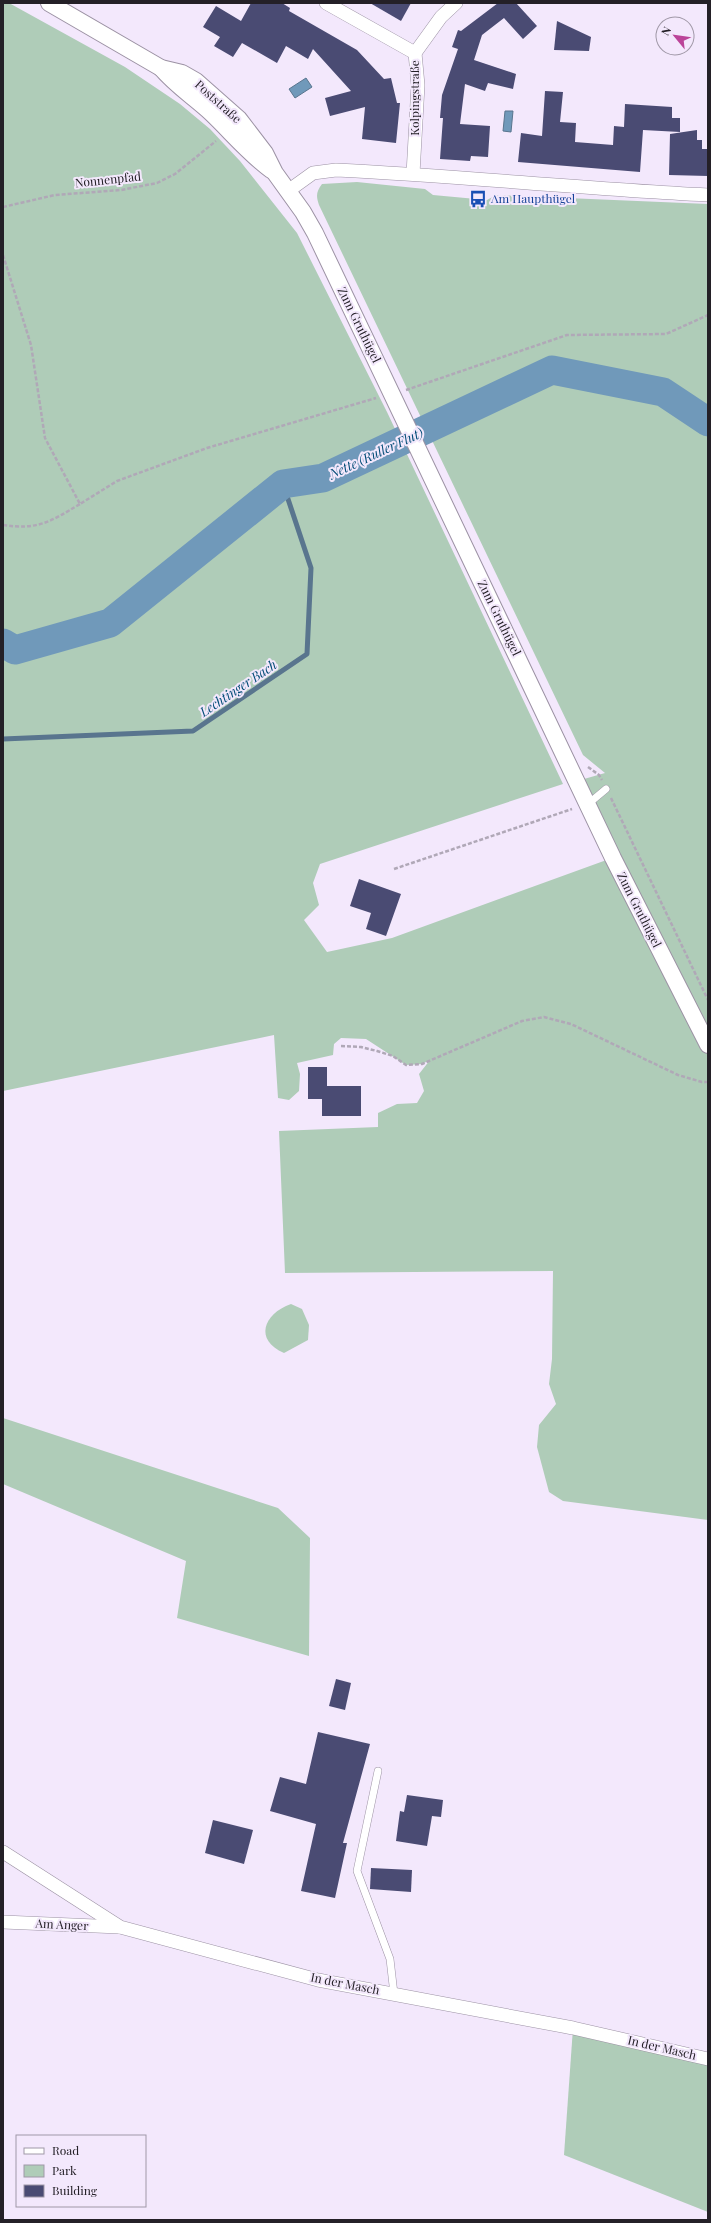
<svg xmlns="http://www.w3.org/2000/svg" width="711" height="2223" font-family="'Playfair Display',serif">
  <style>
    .green { fill: #afccb8 }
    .water { fill: #7099ba; stroke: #59758e }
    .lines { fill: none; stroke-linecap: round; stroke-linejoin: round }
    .stream { stroke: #59758e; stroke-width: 5 }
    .river { stroke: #7099ba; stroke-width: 29 }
    .building { fill: #4a4b73 }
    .service-casing { stroke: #9c92a4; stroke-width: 8 }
    .minor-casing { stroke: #9c92a4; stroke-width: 14 }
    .tertiary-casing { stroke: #9c92a4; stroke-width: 18 }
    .path { stroke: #b0a8b7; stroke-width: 2.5; stroke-dasharray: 4 2; stroke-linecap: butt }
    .service { stroke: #fff; stroke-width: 7 }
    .minor { stroke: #fff; stroke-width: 13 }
    .tertiary { stroke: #fff; stroke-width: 16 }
    .labels { text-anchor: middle; stroke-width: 4; stroke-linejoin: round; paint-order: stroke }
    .street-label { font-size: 12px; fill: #242027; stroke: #f3e8fc }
    .transit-label { font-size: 12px; fill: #164399; stroke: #f3e8fc; text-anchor: start }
    .water-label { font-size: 13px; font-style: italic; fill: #004b76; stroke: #f3e8fc }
  </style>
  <rect width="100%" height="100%" fill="#f3e8fc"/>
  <g class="green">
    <path d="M3 3H9L125 67 180 104 210 129 240 161 297 233 387 412 563 784 320 864 313 883 319 905 304 920 327 952 392 938 612 858 577 781 605 773 583 755 319 205C316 196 316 192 322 184L357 182 425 189 433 195 487 200 496 195 708 204V1520L563 1501 549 1492 537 1447 539 1425 556 1404 549 1384 552 1359 553 1271 285 1273 279 1131 378 1127V1113L397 1104 417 1103 424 1091 419 1074 430 1060 422 1064 406 1065 366 1039 341 1038 334 1044 333 1055 297 1063 300 1074 299 1091 289 1100 278 1098 274 1035 3 1091Z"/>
    <path d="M291 1304 302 1309 309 1325 308 1340 284 1353C254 1340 263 1314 291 1304Z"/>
    <polygon points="3,1418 278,1508 310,1538 309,1656 177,1618 186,1561 3,1484"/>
    <polygon points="573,2028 708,2059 708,2212 564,2155"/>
  </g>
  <g class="water">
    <polygon points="306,78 312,87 295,98 289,89"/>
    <polygon points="505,111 513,111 511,132 503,131"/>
  </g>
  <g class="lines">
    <polyline class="stream" points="3,739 193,731 307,654 311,568 283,484"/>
    <polyline class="river" points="3,643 15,650 110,623 283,484 323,478 552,370 663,392 708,422"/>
  </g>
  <g class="building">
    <polygon points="251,3 282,3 290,8 289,11 357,50 384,79 391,78 397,103 400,103 396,143 362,139 365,107 330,116 325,98 351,91 313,49 308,59 286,46 277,63 242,43 233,57 214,46 220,37 203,27 216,6 241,21"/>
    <polygon points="370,3 411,3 401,21"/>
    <polygon points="498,3 516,3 537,26 523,39 504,18 482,35 474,60 516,74 513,89 488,83 485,91 465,84 460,124 490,126 488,157 471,156 470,161 440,159 443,118 440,118 442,95 458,49 452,47 458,30 461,31"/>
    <polygon points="557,21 591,37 589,51 554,50"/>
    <polygon points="545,91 563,92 560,122 576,123 575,142 613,145 614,126 624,127 625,104 672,107 672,118 680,118 680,132 643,130 640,172 518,162 521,133 542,136"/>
    <polygon points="697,130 697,140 702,140 702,149 708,149 708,176 669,175 670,134"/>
    <polygon points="359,879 401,894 386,936 366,929 371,913 350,906"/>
    <polygon points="308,1067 327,1067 327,1086 361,1086 361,1116 322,1116 322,1099 308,1099"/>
    <polygon points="336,1679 351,1683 345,1710 329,1706"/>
    <polygon points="318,1732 370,1744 343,1843 347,1843 335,1898 301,1891 316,1824 270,1811 280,1777 306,1784"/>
    <polygon points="407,1795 443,1800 441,1817 432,1816 427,1846 396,1841 400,1811 404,1812"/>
    <polygon points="213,1820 253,1830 244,1864 205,1853"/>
    <polygon points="371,1868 412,1870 411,1892 370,1889"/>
  </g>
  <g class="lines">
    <g class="service-casing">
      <g id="service">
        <polyline points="588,804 606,789"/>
        <polyline points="378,1771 357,1871 390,1959 394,1994"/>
      </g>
    </g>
    <g class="minor-casing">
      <g id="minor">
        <polyline points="326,3 415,53 418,85 413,174"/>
        <polyline points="415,53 441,17 456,3"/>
        <path d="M288 191 313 173 336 170C460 176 584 189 708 195"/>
        <polyline points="3,1852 120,1927 318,1980 573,2028 708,2059"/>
        <polyline points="3,1922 119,1927"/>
      </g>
    </g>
    <g class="tertiary-casing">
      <g id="tertiary">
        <polyline points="49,3 161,68 182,73 196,81 239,119 265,153 275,173 303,212 315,233 613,858 708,1045"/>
        <path d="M161 68C176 86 195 98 211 113 231 132 249 154 271 170"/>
      </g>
    </g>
    <g class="path">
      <polyline points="3,207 55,195 121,190 157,183 175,174 216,141"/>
      <polyline points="3,255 31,345 45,438 80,504 117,481 207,448 376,398"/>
      <polyline points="406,390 567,335 666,334 708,315"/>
      <path d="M3 525C38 530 50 522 80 504"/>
      <polyline points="588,767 599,775 602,780"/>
      <polyline points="611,798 708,1000"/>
      <polyline points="394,869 572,809"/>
      <polyline points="341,1046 361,1047 377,1051 393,1056 406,1065 422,1064 522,1021 544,1017 571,1024 678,1075 702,1082 708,1082"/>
    </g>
    <use href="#service" class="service"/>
    <use href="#minor" class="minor"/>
    <use href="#tertiary" class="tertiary"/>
  </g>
  <defs>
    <g id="bus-bare" transform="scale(1.38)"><path d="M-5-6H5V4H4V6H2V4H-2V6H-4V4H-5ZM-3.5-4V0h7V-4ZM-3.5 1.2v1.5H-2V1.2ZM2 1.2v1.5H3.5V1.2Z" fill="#1a4fb4" stroke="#f3e8fc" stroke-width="2.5" paint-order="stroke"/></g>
  </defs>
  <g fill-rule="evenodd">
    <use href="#bus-bare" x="478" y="199"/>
  </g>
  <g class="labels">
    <g class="street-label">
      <text transform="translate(415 98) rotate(-90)" y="4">Kolpingstraße</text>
      <text transform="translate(218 102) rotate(42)" y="4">Poststraße</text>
      <text transform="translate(108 180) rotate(-6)" y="4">Nonnenpfad</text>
      <text transform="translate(359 325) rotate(64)" y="4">Zum Gruthügel</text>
      <text transform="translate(499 618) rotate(64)" y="4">Zum Gruthügel</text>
      <text transform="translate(639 910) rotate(63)" y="4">Zum Gruthügel</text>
      <text transform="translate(62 1925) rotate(3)" y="4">Am Anger</text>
      <text transform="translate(345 1984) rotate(11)" y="4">In der Masch</text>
      <text transform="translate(662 2048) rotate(13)" y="4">In der Masch</text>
    </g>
    <g class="transit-label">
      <text x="491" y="203">Am Haupthügel</text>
    </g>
    <g class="water-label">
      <text transform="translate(376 453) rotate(-25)" y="5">Nette (Ruller Flut)</text>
      <text transform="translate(238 688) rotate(-34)" y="5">Lechtinger Bach</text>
    </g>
  </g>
  <rect width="711" height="2223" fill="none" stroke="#242027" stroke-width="8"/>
  <rect x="16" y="2135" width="130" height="72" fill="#f3e8fc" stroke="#a098a7"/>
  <rect x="24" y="2148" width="20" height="6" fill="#ffffff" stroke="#a098a7"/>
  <text x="52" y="2155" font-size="12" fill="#242027">Road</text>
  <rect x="24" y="2165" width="20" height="12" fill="#afccb8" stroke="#a098a7"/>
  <text x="52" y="2175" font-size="12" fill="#242027">Park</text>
  <rect x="24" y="2185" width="20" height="12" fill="#4a4b73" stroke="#a098a7"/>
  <text x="52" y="2195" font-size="12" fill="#242027">Building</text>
  <g transform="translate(675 36) rotate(299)"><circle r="19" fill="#f3e8fc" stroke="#a098a7"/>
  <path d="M0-3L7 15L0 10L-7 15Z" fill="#bb4499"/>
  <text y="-6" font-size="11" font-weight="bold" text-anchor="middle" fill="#242027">N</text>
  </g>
</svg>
